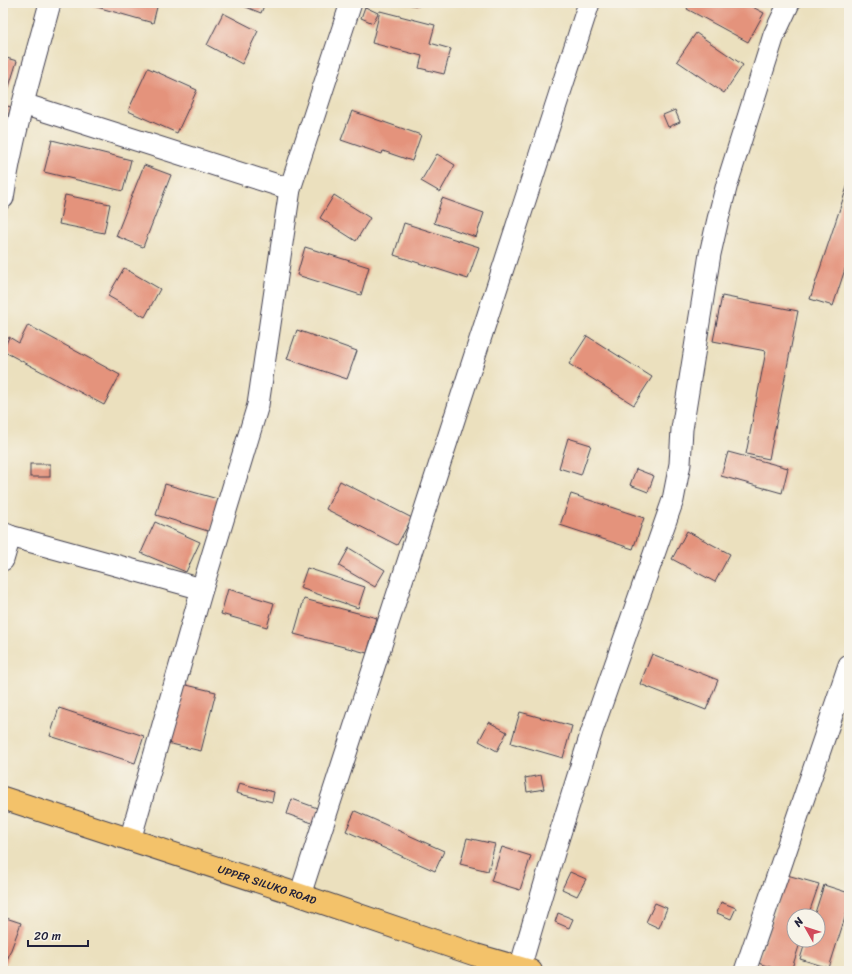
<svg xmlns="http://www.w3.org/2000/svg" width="852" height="974" font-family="Sriracha,sans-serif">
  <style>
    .building { fill: #e4937b }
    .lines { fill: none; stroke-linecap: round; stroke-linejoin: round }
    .street-casing { stroke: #403e4f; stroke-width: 23 }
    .primary-casing { stroke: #403e4f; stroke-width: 24 }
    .street { stroke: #fff; stroke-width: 21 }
    .primary { stroke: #f3c26a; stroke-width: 22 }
    .labels { text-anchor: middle; stroke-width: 4; stroke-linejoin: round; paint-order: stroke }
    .street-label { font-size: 11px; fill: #22223b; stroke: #f7f3e8 }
  </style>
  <rect width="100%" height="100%" fill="#f7f3e8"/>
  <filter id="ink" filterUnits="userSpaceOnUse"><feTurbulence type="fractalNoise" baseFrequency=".025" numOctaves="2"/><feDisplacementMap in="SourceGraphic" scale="8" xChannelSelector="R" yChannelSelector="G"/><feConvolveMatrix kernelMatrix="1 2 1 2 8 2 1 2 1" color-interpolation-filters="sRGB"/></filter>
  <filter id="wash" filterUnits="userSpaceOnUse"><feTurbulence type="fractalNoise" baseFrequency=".012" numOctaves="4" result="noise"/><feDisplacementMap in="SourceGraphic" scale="16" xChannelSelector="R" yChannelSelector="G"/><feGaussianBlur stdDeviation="0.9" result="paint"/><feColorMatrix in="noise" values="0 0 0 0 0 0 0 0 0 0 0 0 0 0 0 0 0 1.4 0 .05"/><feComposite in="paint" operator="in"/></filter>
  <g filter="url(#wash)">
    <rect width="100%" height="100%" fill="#ebe0be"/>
    <g id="blocks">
      <g class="building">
        <polygon points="83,3 158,3 153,23"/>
        <polygon points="236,3 265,3 261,13"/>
        <polygon points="400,3 419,3 419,6"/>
        <polygon points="690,3 745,3 764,13 748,42 687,9"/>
        <polygon points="365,7 378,13 373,23 361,18"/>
        <polygon points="380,11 435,25 430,43 451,49 444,74 419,68 422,56 372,43"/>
        <polygon points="223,13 258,31 242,64 207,45"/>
        <polygon points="696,33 743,65 724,93 677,61"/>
        <polygon points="3,57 17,61 8,90 3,88"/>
        <polygon points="148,68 197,90 177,133 128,111"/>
        <polygon points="3,105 11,107 3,132"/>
        <polygon points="675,110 680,122 668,127 663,115"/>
        <polygon points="352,111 421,135 412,161 383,151 382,154 341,140"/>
        <polygon points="52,140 131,160 123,191 44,172"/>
        <polygon points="437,154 455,165 440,192 421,181"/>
        <polygon points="144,165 171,175 143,247 116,236"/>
        <polygon points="849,181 849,257 833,306 810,299"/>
        <polygon points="65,195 110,204 104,233 59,224"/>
        <polygon points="334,195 370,218 356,241 320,218"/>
        <polygon points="442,198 484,213 476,237 434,223"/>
        <polygon points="404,223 479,247 468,279 394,255"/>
        <polygon points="305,247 369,267 361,295 297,275"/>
        <polygon points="124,268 160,289 145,317 108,296"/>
        <polygon points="722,296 798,311 769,459 746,454 766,351 713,341"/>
        <polygon points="28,325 120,375 104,405 3,351 9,337 19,343"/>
        <polygon points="297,330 357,351 347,379 287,359"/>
        <polygon points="587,336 652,377 634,405 569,364"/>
        <polygon points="568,438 591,445 581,475 559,468"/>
        <polygon points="728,452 788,468 782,493 721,476"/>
        <rect x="30" y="464" width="20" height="13"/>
        <polygon points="636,469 654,476 648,492 630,485"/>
        <polygon points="340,481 412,518 397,545 326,509"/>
        <polygon points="165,484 221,500 211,532 156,515"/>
        <polygon points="571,494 644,518 633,549 560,525"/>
        <polygon points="155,522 200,542 186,572 141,553"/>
        <polygon points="687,531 730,554 715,582 672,559"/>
        <polygon points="349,548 385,570 375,587 339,566"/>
        <polygon points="307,568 365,587 358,608 300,588"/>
        <polygon points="228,589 274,603 267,627 221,614"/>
        <polygon points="304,599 377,618 367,653 294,634"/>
        <polygon points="652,654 718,680 706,710 640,684"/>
        <polygon points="178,683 216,692 201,751 163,742"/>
        <polygon points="59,708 144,736 135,763 50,736"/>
        <polygon points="520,712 572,726 563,758 511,743"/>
        <polygon points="489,722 507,732 497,751 479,741"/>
        <polygon points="541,775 544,789 527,792 525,778"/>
        <polygon points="239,783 274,792 272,802 236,793"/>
        <polygon points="292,799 320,809 315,824 287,814"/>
        <polygon points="355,811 444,851 435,871 346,831"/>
        <polygon points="467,838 495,844 488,871 460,864"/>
        <polygon points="502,847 531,856 520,890 491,881"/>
        <polygon points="570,872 586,879 577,896 562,889"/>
        <polygon points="787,875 819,884 808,916 794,916 794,940 801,940 791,971 782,971 758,963"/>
        <polygon points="824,885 849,893 849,905 829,968 800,959 806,940 818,940 818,916 814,916"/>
        <polygon points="721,902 736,908 731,919 717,913"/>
        <polygon points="655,903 667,908 659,928 646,922"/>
        <polygon points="558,913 573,919 569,928 555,922"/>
        <polygon points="3,917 21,923 3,971"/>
      </g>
    </g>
  </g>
  <g filter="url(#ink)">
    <use href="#blocks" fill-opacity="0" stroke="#403e4f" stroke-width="1"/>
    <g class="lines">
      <g class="street-casing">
        <g id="street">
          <polyline points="23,104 290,189"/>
          <path d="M3 198C13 132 33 67 50 3"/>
          <polyline points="3,533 10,536 3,560"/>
          <polyline points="10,536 202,589"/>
          <polyline points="130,840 202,589 258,405 290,189 351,3"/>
          <polyline points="300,895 589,3"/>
          <polyline points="519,971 556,846 592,731 673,500 680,464 682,429 710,254 718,219 727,184 774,35 789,3"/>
          <polyline points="745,971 849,665"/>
        </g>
      </g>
      <g class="primary-casing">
        <g id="primary">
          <path id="s1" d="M3 798 300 895 476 955 531 971"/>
        </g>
      </g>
      <use href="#street" class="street"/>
      <use href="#primary" class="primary"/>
    </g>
  </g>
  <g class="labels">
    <g class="street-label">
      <text dy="4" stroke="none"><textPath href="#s1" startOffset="278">UPPER SILUKO ROAD</textPath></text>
    </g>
  </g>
  <rect width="852" height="974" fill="none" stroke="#f7f3e8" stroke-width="16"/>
  <g transform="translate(806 928) rotate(309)"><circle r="19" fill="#f7f3e8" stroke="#a29fa3"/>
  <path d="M0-3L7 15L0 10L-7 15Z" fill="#d1495b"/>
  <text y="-6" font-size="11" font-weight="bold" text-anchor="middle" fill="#22223b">N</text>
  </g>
  <path d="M28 940v6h60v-6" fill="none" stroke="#22223b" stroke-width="2"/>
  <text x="34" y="940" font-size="12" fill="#22223b" stroke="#f7f3e8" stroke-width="3" paint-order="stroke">20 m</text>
</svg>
